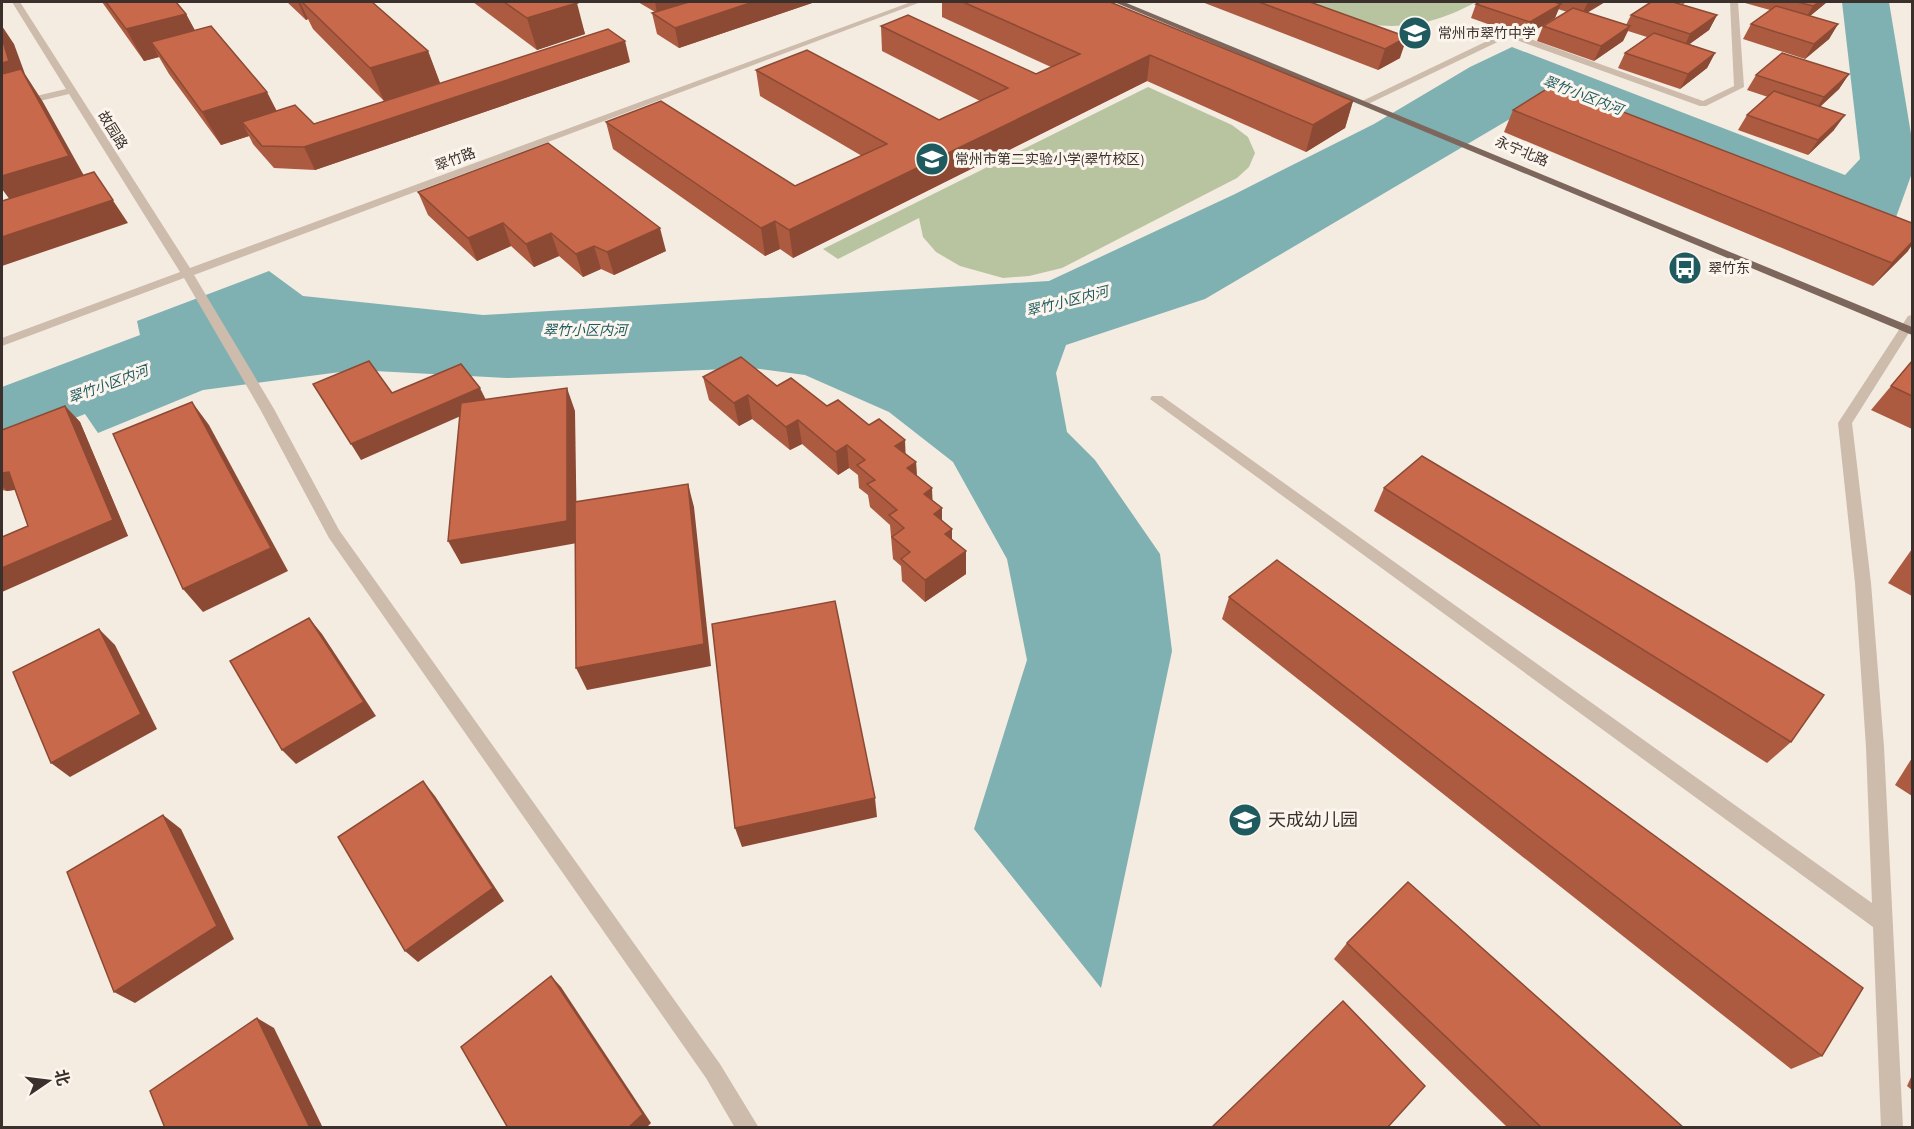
<svg xmlns="http://www.w3.org/2000/svg" width="1914" height="1129" font-family="'PT Sans Narrow','Noto Sans SC',sans-serif">
  <style>
    .green { fill: #b8c4a0 }
    .water { fill: #7fb0b2 }
    .lines { fill: none; stroke-linecap: round; stroke-linejoin: round }
    .minor { fill: #cdbbac; fill-rule: evenodd }
    .major { fill: #7d675c; fill-rule: evenodd }
    .wall { fill: #ac5a40 }
    .shaded-wall { fill: #8c4a34 }
    .building { fill: #c8694b; stroke: #8c4a34; stroke-width: 1.5 }
    .labels { text-anchor: middle; stroke-width: 6; stroke-linejoin: round; paint-order: stroke }
    .far-poi-label { font-size: 14px; fill: #3b302b; stroke: #fbf5ee; text-anchor: start }
    .far-water-label { font-size: 14px; font-style: italic; fill: #1f5a5e; stroke: #fbf5ee }
    .far-street-label { font-size: 14px; fill: #3b302b; stroke: #fbf5ee }
    .near-poi-label { font-size: 18px; fill: #3b302b; stroke: #fbf5ee; text-anchor: start }
  </style>
  <rect width="100%" height="100%" fill="#f4ebe1"/>
  <g class="green">
    <path d="M1278 2H1476C1399 44 1356 22 1278 2Z"/>
    <polygon points="1148,87 1232,125 1248,137 1255,153 1249,167 1237,178 1062,268 1029,276 1003,278 960,266 936,252 923,237 919,218 838,259 823,249"/>
  </g>
  <polygon class="water" points="1842,2 1889,2 1912,140 1912,173 1891,231 1520,113 1205,299 1066,345 1056,373 1067,432 1095,460 1160,554 1172,651 1101,988 974,829 1027,660 1007,559 953,462 889,412 805,375 752,368 507,378 356,370 203,390 98,433 85,414 2,447 2,387 140,335 137,321 269,271 303,296 483,315 1049,281 1235,194 1374,124 1470,67 1512,47 1845,175 1860,159"/>
  <g class="lines">
    <g class="minor">
      <polygon points="12,2 20,2 190,268 911,2 921,2 194,275 274,409 339,530 720,1064 759,1128 735,1128 706,1078 329,538 260,409 184,278 2,346 2,338 180,272 69,94 2,110 2,104 66,89"/>
      <polygon points="1730,2 1738,2 1744,87 1706,106 1700,106 1508,37 1366,105 1358,103 1508,31 1703,101 1734,86"/>
      <polygon points="1912,315 1912,328 1852,423 1871,583 1884,747 1903,1128 1881,1128 1873,927 1150,399 1152,396 1162,396 1872,903 1866,747 1855,583 1838,423 1908,316"/>
    </g>
    <polygon class="major" points="1114,2 1124,2 1912,327 1912,335"/>
  </g>
  <g class="wall">
    <polygon points="102,2 176,2 186,14 195,31 276,111 314,124 630,62 315,170 274,168 253,144 249,136 221,145 169,74 159,57 144,61"/>
    <polygon points="287,2 372,2 428,51 440,83 384,101 313,29 308,19 306,20"/>
    <polygon points="473,2 575,2 585,34 537,50"/>
    <polygon points="638,2 815,2 679,48 657,34 652,13 655,12"/>
    <polygon points="942,2 1110,2 1353,101 1345,128 1306,152 1147,81 793,258 780,249 765,256 613,149 606,122 795,186 862,156 760,96 756,70 939,120 980,101 882,51 881,26 1036,74 1051,67 942,17"/>
    <polygon points="1202,2 1310,2 1400,58 1378,70"/>
    <polygon points="1480,2 1605,2 1587,13 1626,25 1631,15 1717,15 1709,30 1689,44 1715,53 1707,68 1680,89 1618,68 1625,53 1647,37 1628,31 1623,41 1594,61 1537,41 1543,26 1567,12 1558,9 1555,18 1524,37 1471,18 1476,4"/>
    <polygon points="1674,2 1687,2 1683,4"/>
    <polygon points="1745,2 1827,2 1810,16 1838,24 1829,39 1805,59 1743,39 1751,24 1770,10 1745,3"/>
    <polygon points="1849,74 1839,89 1820,107 1834,130 1808,155 1738,130 1747,115 1768,97 1747,90 1756,75"/>
    <polygon points="1513,110 1908,251 1873,286 1504,132"/>
    <polygon points="418,192 666,251 614,275 601,269 583,277 559,256 534,267 511,246 477,261 428,215"/>
    <polygon points="1912,361 1912,429 1871,410"/>
    <polygon points="703,377 777,386 827,406 906,454 916,462 917,476 933,501 942,508 942,521 952,529 952,540 966,551 966,574 925,602 902,581 901,566 893,559 890,525 870,507 868,495 859,488 858,475 849,468 838,475 802,444 790,450 752,419 739,426 709,400"/>
    <polygon points="65,406 80,422 128,536 28,526 15,490 7,491 2,490 2,430"/>
    <polygon points="1384,488 1791,742 1767,763 1374,511"/>
    <polygon points="1912,549 1912,596 1888,583"/>
    <polygon points="1229,597 1822,1056 1791,1069 1222,619"/>
    <polygon points="1912,758 1912,796 1895,785"/>
    <polygon points="1347,943 1684,1128 1508,1128 1334,959"/>
    <polygon points="1912,1075 1912,1090 1907,1086"/>
  </g>
  <g class="shaded-wall">
    <polygon points="298,2 300,2 308,19 306,20"/>
    <polygon points="655,2 695,2 657,13"/>
    <polygon points="753,2 815,2 679,48 675,28"/>
    <polygon points="1588,2 1605,2 1581,16"/>
    <polygon points="1819,2 1827,2 1804,21 1813,6"/>
    <polygon points="577,3 585,34 537,50 527,18"/>
    <polygon points="1561,4 1555,18 1524,37 1530,22"/>
    <polygon points="186,14 203,45 151,42 159,57 144,61 126,29"/>
    <polygon points="1717,15 1709,30 1683,49 1690,34"/>
    <polygon points="1838,24 1829,39 1805,59 1814,44"/>
    <polygon points="2,26 14,44 25,74 43,102 92,190 19,212 2,189"/>
    <polygon points="1630,26 1623,41 1594,61 1601,46"/>
    <polygon points="1407,37 1400,58 1378,70 1385,49"/>
    <polygon points="625,41 630,62 315,170 304,147"/>
    <polygon points="428,51 440,83 384,101 370,68"/>
    <polygon points="1715,53 1707,68 1680,89 1688,74"/>
    <polygon points="1150,55 1147,81 793,258 789,230"/>
    <polygon points="1849,74 1839,89 1814,112 1824,97"/>
    <polygon points="267,92 284,125 242,122 249,136 221,145 202,112"/>
    <polygon points="1353,101 1345,128 1306,152 1313,125"/>
    <polygon points="1845,115 1834,130 1808,155 1818,140"/>
    <polygon points="94,172 128,223 2,266 2,237"/>
    <polygon points="775,221 780,249 765,256 761,228"/>
    <polygon points="503,223 511,246 477,261 468,238"/>
    <polygon points="660,228 666,251 614,275 607,252"/>
    <polygon points="551,233 559,256 534,267 526,244"/>
    <polygon points="1912,242 1912,245 1908,251 1873,286 1892,263"/>
    <polygon points="594,246 601,269 583,277 576,254"/>
    <polygon points="480,388 488,404 361,460 351,444"/>
    <polygon points="567,388 575,411 577,543 461,564 448,541"/>
    <polygon points="748,395 752,419 739,426 734,403"/>
    <polygon points="192,402 209,425 288,571 203,612 183,589"/>
    <polygon points="65,406 80,422 128,536 2,592 2,568 113,520"/>
    <polygon points="798,420 802,444 790,450 786,427"/>
    <polygon points="905,440 906,463 895,446"/>
    <polygon points="847,445 849,468 838,475 836,452"/>
    <polygon points="916,462 917,485 907,468"/>
    <polygon points="9,472 25,488 7,491 2,486 2,473"/>
    <polygon points="688,484 694,507 711,666 587,690 576,668"/>
    <polygon points="932,488 933,511 924,494"/>
    <polygon points="942,508 942,531 934,514"/>
    <polygon points="952,529 952,552 945,534"/>
    <polygon points="966,551 966,574 925,602 925,580"/>
    <polygon points="309,618 322,634 376,716 296,764 282,750"/>
    <polygon points="99,629 115,645 157,729 70,777 51,763"/>
    <polygon points="423,781 435,796 504,901 418,962 405,951"/>
    <polygon points="875,798 877,817 742,847 735,828"/>
    <polygon points="163,815 181,829 234,939 135,1003 114,992"/>
    <polygon points="551,976 561,987 651,1123 646,1128 628,1128"/>
    <polygon points="257,1018 274,1028 323,1128 310,1128"/>
  </g>
  <g class="building">
    <polygon points="106,2 176,2 186,14 126,29"/>
    <polygon points="302,2 372,2 428,51 370,68"/>
    <polygon points="504,2 575,2 577,3 527,18"/>
    <polygon points="689,2 753,2 675,28 652,13"/>
    <polygon points="963,2 1110,2 1353,101 1313,125 1150,55 789,230 775,221 761,228 606,122 661,101 795,186 887,144 756,70 807,50 939,120 1008,88 881,26 908,15 1036,74 1080,54"/>
    <polygon points="1259,2 1310,2 1407,37 1385,49"/>
    <polygon points="1480,2 1554,2 1561,4 1530,22 1476,4"/>
    <polygon points="1651,2 1673,2 1717,15 1690,34 1631,15"/>
    <polygon points="1797,2 1819,2 1813,6"/>
    <polygon points="1776,6 1838,24 1814,44 1751,24"/>
    <polygon points="1573,8 1630,26 1601,46 1543,26"/>
    <polygon points="211,26 267,92 202,112 151,42"/>
    <polygon points="608,29 625,41 304,147 262,146 242,122 295,105 314,124"/>
    <polygon points="1654,33 1715,53 1688,74 1625,53"/>
    <polygon points="2,38 9,61 2,63"/>
    <polygon points="1782,53 1849,74 1824,97 1756,75"/>
    <polygon points="21,69 69,156 2,176 2,74"/>
    <polygon points="1553,85 1912,223 1912,242 1892,263 1513,110"/>
    <polygon points="1774,91 1845,115 1818,140 1747,115"/>
    <polygon points="548,143 660,228 607,252 594,246 576,254 551,233 526,244 503,223 468,238 418,192"/>
    <polygon points="94,172 113,200 2,237 2,201"/>
    <polygon points="741,357 777,386 791,378 827,406 838,400 869,425 879,419 905,440 895,446 916,462 907,468 932,488 924,494 942,508 934,514 952,529 945,534 966,551 925,580 901,559 910,552 892,537 904,528 889,515 897,510 867,484 875,480 857,465 865,460 847,445 836,452 798,420 786,427 748,395 734,403 703,377"/>
    <polygon points="369,361 392,393 461,364 480,388 351,444 313,384"/>
    <polygon points="1912,361 1912,396 1891,386"/>
    <polygon points="567,388 567,521 448,541 461,403"/>
    <polygon points="192,402 271,548 183,589 113,434"/>
    <polygon points="65,406 113,520 2,568 2,537 28,526 9,472 2,473 2,430"/>
    <polygon points="1422,456 1824,695 1791,742 1384,488"/>
    <polygon points="688,484 704,644 576,668 575,502"/>
    <polygon points="1277,560 1863,988 1822,1056 1229,597"/>
    <polygon points="835,601 875,798 735,828 712,624"/>
    <polygon points="309,618 364,702 282,750 230,661"/>
    <polygon points="99,629 141,714 51,763 13,672"/>
    <polygon points="423,781 493,888 405,951 338,837"/>
    <polygon points="163,815 217,926 114,992 67,872"/>
    <polygon points="1408,882 1684,1128 1542,1128 1347,943"/>
    <polygon points="551,976 643,1114 628,1128 508,1128 461,1047"/>
    <polygon points="1343,1001 1425,1086 1387,1128 1211,1128"/>
    <polygon points="257,1018 310,1128 165,1128 150,1091"/>
  </g>
  <defs>
    <g id="school-disc" transform="scale(1.725)"><circle r="9.5" fill="#1f5a5e" stroke="#fbf5ee"/><path d="M0-5L7-2L0 1L-7-2ZM-4 1L0 2.5L4 1V4Q0 6-4 4Z" fill="#fff"/></g>
    <g id="bus-disc" transform="scale(1.725)"><circle r="9.5" fill="#1f5a5e" stroke="#fbf5ee"/><path d="M-5-6H5V4H4V6H2V4H-2V6H-4V4H-5ZM-3.5-4V0h7V-4ZM-3.5 1.2v1.5H-2V1.2ZM2 1.2v1.5H3.5V1.2Z" fill="#fff"/></g>
  </defs>
  <g fill-rule="evenodd">
    <use href="#school-disc" x="1415" y="33"/>
    <use href="#school-disc" x="932" y="159"/>
    <use href="#bus-disc" x="1685" y="268"/>
    <use href="#school-disc" x="1245" y="820"/>
  </g>
  <g class="labels">
    <g class="far-poi-label">
      <text x="1438" y="38">常州市翠竹中学</text>
      <text x="955" y="164">常州市第二实验小学(翠竹校区)</text>
      <text x="1708" y="273">翠竹东</text>
    </g>
    <g class="far-water-label">
      <text transform="translate(1583 95) rotate(21)" y="5">翠竹小区内河</text>
      <text transform="translate(1067 301) rotate(-14)" y="5">翠竹小区内河</text>
      <text x="585" y="335">翠竹小区内河</text>
      <text transform="translate(108 384) rotate(-20)" y="5">翠竹小区内河</text>
    </g>
    <g class="far-street-label">
      <text transform="translate(113 130) rotate(58)" y="5">故园路</text>
      <text transform="translate(1522 151) rotate(23)" y="5">永宁北路</text>
      <text transform="translate(455 159) rotate(-20)" y="5">翠竹路</text>
    </g>
    <g class="near-poi-label">
      <text x="1268" y="826">天成幼儿园</text>
    </g>
  </g>
  <rect width="1914" height="1129" fill="none" stroke="#3b302b" stroke-width="6"/>
  <g transform="translate(48 1081) rotate(76)" stroke="#fbf5ee" stroke-width="4.5" paint-order="stroke">
  <path d="M0-4.5L10 22L0 15L-10 22Z" fill="#3b302b"/>
  <text y="-9" font-size="16" font-weight="bold" text-anchor="middle" fill="#3b302b">北</text>
  </g>
</svg>
